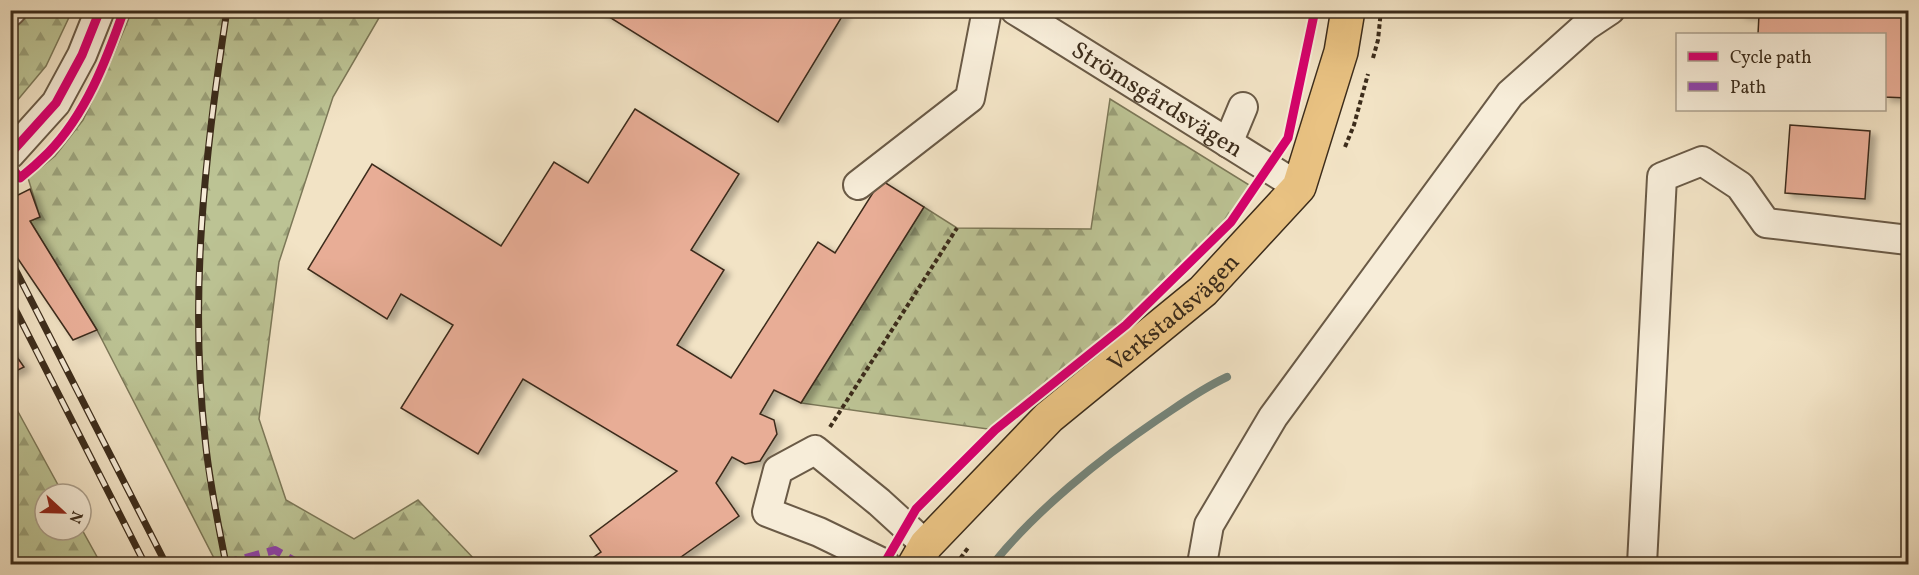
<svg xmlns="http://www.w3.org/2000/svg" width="1919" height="575" font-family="Vollkorn,serif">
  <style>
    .forest { fill: url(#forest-firs); stroke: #7c7858; stroke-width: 1.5 }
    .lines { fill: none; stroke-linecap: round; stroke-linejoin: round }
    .stream { stroke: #758479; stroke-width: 8 }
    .building { fill: #e8ad96; stroke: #3c2c1b; stroke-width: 1.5; filter: url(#shadow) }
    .minor-casing { stroke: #6a5a46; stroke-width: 32 }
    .major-casing { stroke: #3c2c1b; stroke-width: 36 }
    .path { stroke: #3c2c1b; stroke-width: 4; stroke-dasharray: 4.5 3; stroke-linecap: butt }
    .minor { stroke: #f7edd9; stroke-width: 28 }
    .major { stroke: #e9c282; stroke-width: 33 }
    .rail-casing { stroke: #3c2c1b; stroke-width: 7 }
    .rail { stroke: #f7edd9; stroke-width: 4.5; stroke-dasharray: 14; stroke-linecap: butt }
    .quiet { stroke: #8e44ad; stroke-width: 8; stroke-dasharray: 15 8; stroke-linecap: butt }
    .cycleway-casing { stroke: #f7edd9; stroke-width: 13 }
    .cycleway { stroke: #d6006c; stroke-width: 9 }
    .labels { text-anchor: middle; stroke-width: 4.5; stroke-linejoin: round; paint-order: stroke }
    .street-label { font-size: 24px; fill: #3c2c1b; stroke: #f7edd9 }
  </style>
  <defs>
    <pattern id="forest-firs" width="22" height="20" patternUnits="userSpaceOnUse" patternTransform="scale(1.5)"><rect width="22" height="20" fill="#bcc394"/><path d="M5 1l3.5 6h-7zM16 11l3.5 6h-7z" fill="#9a9f78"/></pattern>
    <filter id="shadow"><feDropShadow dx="6" dy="4" stdDeviation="3" flood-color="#0004"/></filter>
  </defs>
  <rect width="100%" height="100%" fill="#f2e3c5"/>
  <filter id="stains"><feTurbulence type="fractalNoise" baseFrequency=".00333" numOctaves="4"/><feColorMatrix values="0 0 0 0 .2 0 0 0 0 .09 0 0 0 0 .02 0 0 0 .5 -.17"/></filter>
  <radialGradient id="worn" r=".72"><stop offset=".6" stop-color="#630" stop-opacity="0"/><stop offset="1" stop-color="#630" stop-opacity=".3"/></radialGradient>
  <g class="forest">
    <polygon points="11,11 72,11 46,66 11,108"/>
    <polygon points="132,11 383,11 333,97 279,262 259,419 286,500 354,539 418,500 478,563 476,564 217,564 97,330 30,221 40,217 28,178 55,156 83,120 109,65"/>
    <polygon points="1110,99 1254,188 1231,222 1126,325 995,430 801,403 924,207 957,228 1091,229"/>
    <polygon points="10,397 63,494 45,494 45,530 81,530 81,528 101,564 11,564"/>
  </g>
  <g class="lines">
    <path class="stream" d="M993 564C1035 511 1101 458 1157 420 1181 404 1201 389 1227 377"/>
  </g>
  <g class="building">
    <polygon points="598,10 846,10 778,122"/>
    <polygon points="1740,10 1908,10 1908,98 1884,97 1884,34 1758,34 1759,15 1740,14"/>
    <polygon points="635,109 739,174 691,250 724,270 677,345 731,378 818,242 835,253 881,180 924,207 801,403 774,390 760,414 774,420 777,434 760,461 745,464 732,457 716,483 739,516 671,564 600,564 594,557 601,552 590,536 677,471 523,379 478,454 401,408 453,325 401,294 387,319 308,269 372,164 501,246 554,162 588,183"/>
    <polygon points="1790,125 1870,131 1865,199 1785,193"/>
    <polygon points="30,189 40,217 30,221 97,330 73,340 10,247 10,199"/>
    <polygon points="10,347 24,367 10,374"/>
  </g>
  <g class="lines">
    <g class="minor-casing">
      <g id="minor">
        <path id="s1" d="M1015 10 1299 187"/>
        <polyline points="10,12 12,10"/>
        <polyline points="1228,143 1243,107"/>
        <polyline points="10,154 56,103 82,55 100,10"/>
        <polyline points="858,185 970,98 987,10"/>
        <polyline points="885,564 819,532 767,512 778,470 815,450 879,502 926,545"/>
        <polyline points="1202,564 1209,525 1273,417 1510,94 1586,26 1610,10"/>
        <polyline points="1642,564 1662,177 1702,161 1740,186 1766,223 1908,240"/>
      </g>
    </g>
    <g class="major-casing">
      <g id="major">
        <path id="s2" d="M915 564 926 545 1049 417 1203 291 1299 187 1341 52 1348 10"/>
      </g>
    </g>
    <g class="path">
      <polyline points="1373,58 1378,40 1381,10"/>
      <polyline points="1345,147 1354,125 1368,74"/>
      <polyline points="10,187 18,181"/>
      <polyline points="830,427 957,228"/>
      <polyline points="956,564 968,548"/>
    </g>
    <use href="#minor" class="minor"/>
    <use href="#major" class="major"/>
    <g class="rail-casing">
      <g id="rail">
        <polyline points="10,259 166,564"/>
        <polyline points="10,299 145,564"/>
        <path d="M226 564C218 523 209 481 205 438 189 295 205 152 227 10"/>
      </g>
    </g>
    <use href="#rail" class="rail"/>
    <polyline class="quiet" points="223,564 275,550 300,564"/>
    <g class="cycleway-casing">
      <g id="cycleway">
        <polyline points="10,154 56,103 82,55 100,10"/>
        <path d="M10 166 20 178C30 170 39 162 48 153 86 114 106 61 124 10"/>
        <polyline points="884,564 916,509 995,430 1126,325 1231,222 1288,138 1315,10"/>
      </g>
    </g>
    <use href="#cycleway" class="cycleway"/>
  </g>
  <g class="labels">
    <g class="street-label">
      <text dy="8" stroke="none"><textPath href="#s1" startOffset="168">Strömsgårdsvägen</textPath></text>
      <text dy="8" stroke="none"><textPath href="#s2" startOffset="362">Verkstadsvägen</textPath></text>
    </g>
  </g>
  <rect width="1919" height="575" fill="none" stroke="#f2e3c5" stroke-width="36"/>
  <rect x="12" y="12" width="1895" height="551" fill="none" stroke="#3c2c1b" stroke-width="3"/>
  <rect x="18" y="18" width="1883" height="539" fill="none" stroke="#3c2c1b" stroke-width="1.5"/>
  <rect x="1676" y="33" width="210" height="78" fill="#f7edd9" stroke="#aca08d" stroke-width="1.5"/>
  <rect x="1688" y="52" width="30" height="9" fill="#d6006c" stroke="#aca08d" stroke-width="1.5"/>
  <text x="1730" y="63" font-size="18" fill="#3c2c1b">Cycle path</text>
  <rect x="1688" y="82" width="30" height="9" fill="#8e44ad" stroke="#aca08d" stroke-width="1.5"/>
  <text x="1730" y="93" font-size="18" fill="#3c2c1b">Path</text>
  <g transform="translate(63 512) rotate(112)"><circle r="28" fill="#f7edd9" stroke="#aca08d" stroke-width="1.5"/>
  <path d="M0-4.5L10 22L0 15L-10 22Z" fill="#8f2418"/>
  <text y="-9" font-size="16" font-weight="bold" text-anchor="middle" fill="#3c2c1b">N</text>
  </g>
  <rect width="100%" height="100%" filter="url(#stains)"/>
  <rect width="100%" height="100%" fill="url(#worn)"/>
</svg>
